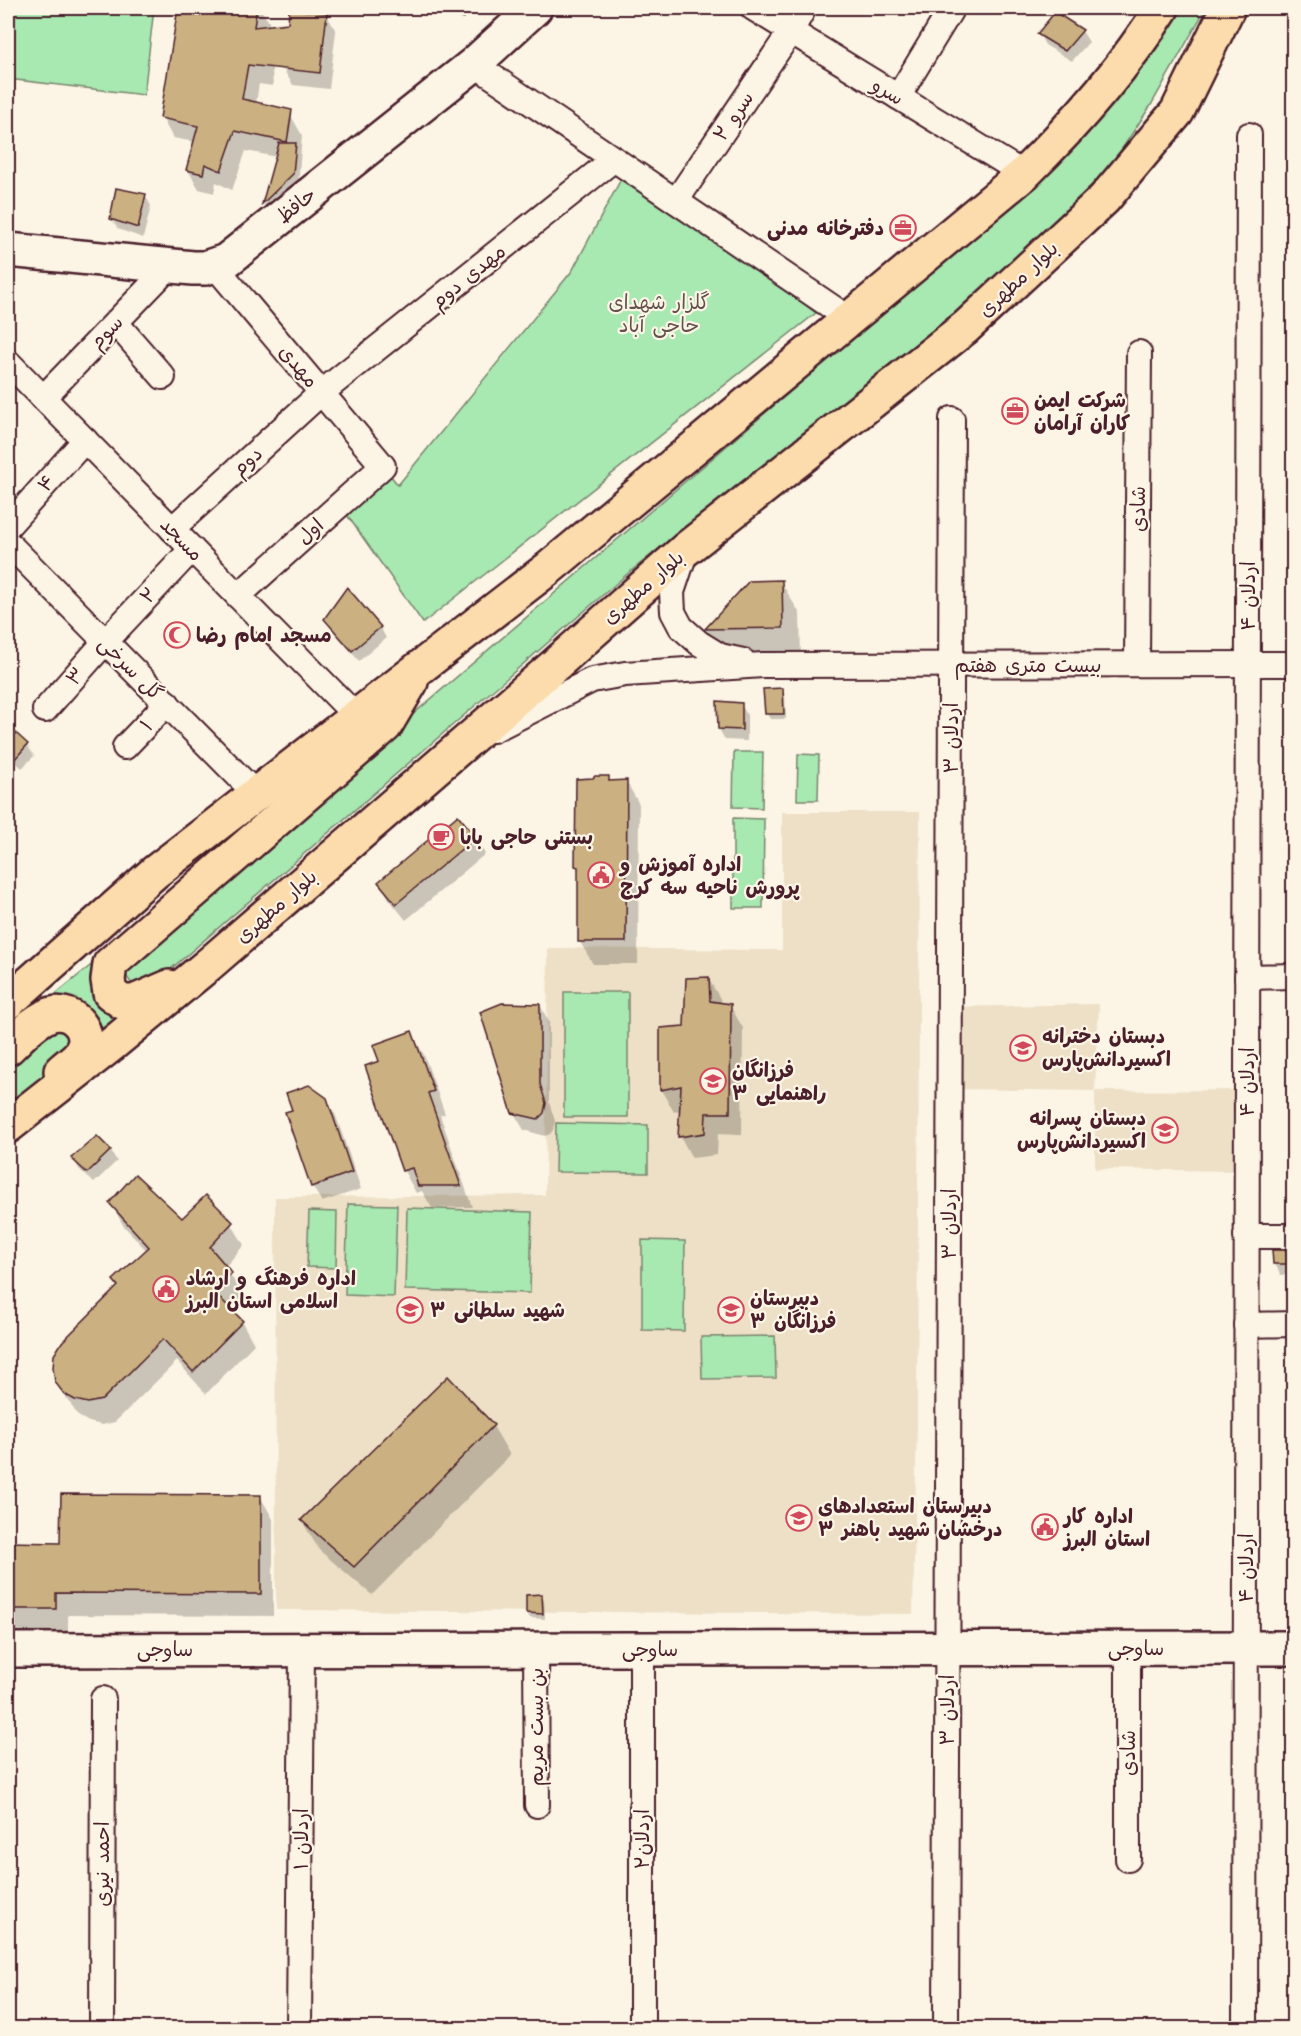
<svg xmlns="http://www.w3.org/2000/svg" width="1301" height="2036" font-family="'Architects Daughter','Playpen Sans Arabic',sans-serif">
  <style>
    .built { fill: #ede0c7 }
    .green { fill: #a8e8b1; stroke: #79846e; stroke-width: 1.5 }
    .shadow { fill: #0003 }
    .building { fill: #cbb081; stroke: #4a1f2b; stroke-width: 1.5 }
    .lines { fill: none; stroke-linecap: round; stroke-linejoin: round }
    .street-casing { stroke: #4a1f2b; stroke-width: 28 }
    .secondary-casing { stroke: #4a1f2b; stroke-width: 38 }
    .primary-casing { stroke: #4a1f2b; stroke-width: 38 }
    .street { stroke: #fcf5e5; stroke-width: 24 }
    .secondary { stroke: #fcf5e5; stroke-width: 33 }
    .primary { stroke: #fcdcac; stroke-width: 33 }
    .labels { text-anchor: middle; stroke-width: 4.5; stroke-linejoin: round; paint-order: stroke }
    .street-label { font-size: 20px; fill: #4a1f2b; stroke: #fcf5e5 }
    .poi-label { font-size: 20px; font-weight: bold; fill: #4a1f2b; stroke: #fcf5e5; text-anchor: start }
    .park-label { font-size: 20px; fill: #62514c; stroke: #fcf5e5 }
  </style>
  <rect width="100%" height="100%" fill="#fcf5e5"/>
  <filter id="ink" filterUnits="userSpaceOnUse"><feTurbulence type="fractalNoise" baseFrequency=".0167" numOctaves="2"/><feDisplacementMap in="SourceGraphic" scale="12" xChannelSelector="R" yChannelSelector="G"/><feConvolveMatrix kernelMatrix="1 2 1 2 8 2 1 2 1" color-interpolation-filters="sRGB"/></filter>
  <g filter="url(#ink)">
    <g class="built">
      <polygon points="782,812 920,812 917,1425 913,1614 276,1610 275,1197 545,1195 548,948 782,950"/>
      <polygon points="1099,1004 1095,1091 1235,1090 1234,1171 1095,1169 1095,1091 950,1089 950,1007"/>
    </g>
    <g class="green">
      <polygon points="8,8 154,8 144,95 8,79"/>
      <polygon points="378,8 472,8 464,18"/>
      <polygon points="1178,8 1206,8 1151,105 1110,167 993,282 626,575 164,975 132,984 126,976 127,959 1062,159 1125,89"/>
      <polygon points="627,168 816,313 423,623 340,505 383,466 398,485 572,271"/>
      <polygon points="734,752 763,752 762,808 733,807"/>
      <polygon points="798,754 819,755 818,800 797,800"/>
      <polygon points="733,818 764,819 763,908 733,908"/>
      <path d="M101 957C100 987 92 1006 123 1022L104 1037 37 1009Z"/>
      <rect x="564" y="992" width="64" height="125"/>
      <polygon points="54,1028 68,1035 67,1052 36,1086 8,1109 8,1069"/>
      <polygon points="556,1123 648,1125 648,1173 555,1172"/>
      <polygon points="348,1204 397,1205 394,1297 345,1295"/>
      <polygon points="407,1208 532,1212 530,1293 405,1290"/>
      <polygon points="309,1211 337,1212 336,1268 307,1267"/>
      <polygon points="642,1240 685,1241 684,1331 642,1330"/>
      <polygon points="775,1336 776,1378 702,1379 701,1337"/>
    </g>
    <g class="shadow">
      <polygon points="179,8 260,8 269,22 273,86 259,84 256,103 291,116 302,135 298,186 269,213 264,204 277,157 246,151 232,190 216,182 214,193 199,189 188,170 195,142 173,138 162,118"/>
      <polygon points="326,14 336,31 329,89 293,85 283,69"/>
      <polygon points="1055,14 1082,31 1089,42 1072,61 1045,45 1039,34"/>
      <polygon points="145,195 151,206 143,238 118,229 111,218"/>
      <polygon points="750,582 781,582 800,614 801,660 725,661 706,629"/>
      <polygon points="325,619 380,627 386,638 359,661 332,630"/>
      <polygon points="782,690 785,695 786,719 770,719 767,714"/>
      <polygon points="741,704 747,715 747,741 725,740 719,729"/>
      <polygon points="8,728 27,745 34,756 22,768 8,755"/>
      <polygon points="608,778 610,782 626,781 639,804 638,964 593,964 580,942 579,871 576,866"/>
      <polygon points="475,838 485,854 406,920 389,899 380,882"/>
      <polygon points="708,978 721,1000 721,1004 730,1006 743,1028 742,1135 718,1134 717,1155 692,1158 680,1136 681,1110 674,1112 661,1090 662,1030 686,1028"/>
      <polygon points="540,1005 549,1022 549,1102 555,1121 553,1130 550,1134 545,1136 524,1130 514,1113"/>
      <polygon points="411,1032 424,1055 445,1114 440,1115 472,1207 432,1208 422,1191 416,1193 404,1171 367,1067 381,1062"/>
      <polygon points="326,1099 336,1116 361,1189 322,1202 312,1186"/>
      <polygon points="110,1150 117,1161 94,1183 79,1169 73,1158"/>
      <polygon points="111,1203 182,1220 231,1223 244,1245 225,1267 244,1296 229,1310 242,1322 254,1344 206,1394 177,1361 115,1422 102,1425 89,1422 78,1416 56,1381 119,1287 147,1251 123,1225"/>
      <polygon points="1274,1252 1294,1252 1294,1274 1281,1275 1275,1264"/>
      <polygon points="493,1426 510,1455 372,1595 319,1550 302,1521"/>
      <polygon points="260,1496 273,1519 273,1616 68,1615 68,1631 8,1631 8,1538 11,1544 62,1544"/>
      <polygon points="541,1595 544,1600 545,1619 530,1618 527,1613"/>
    </g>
    <g class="building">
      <polygon points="178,8 257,8 254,27 288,23 289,9 327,13 320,73 248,65 242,99 292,110 287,142 235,131 221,171 205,164 203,174 186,170 198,126 160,118"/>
      <polygon points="1055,12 1083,30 1065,51 1037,34"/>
      <polygon points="279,143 296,143 293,174 262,204"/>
      <polygon points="116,188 146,194 138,228 110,219"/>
      <polygon points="782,580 783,628 705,629 749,581"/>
      <polygon points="347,587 381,627 352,651 324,619"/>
      <polygon points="783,688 784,714 765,714 763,689"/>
      <polygon points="717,701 742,703 742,730 718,729"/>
      <polygon points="8,726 28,744 8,767"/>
      <polygon points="595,776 609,776 609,781 627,780 626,942 578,942 578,867 575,866 576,779 593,778"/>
      <polygon points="458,815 476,837 396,904 378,882"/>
      <polygon points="709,977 710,1001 731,1004 730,1113 706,1113 705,1133 678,1137 681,1086 660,1090 660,1028 684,1026 686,978"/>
      <polygon points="502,1003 540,1004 540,1084 546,1103 544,1113 538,1119 512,1113 480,1012"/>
      <polygon points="412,1031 434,1091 428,1093 461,1186 418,1186 412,1168 402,1171 365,1066 379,1061 373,1045"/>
      <polygon points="309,1085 327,1098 352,1172 311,1187 285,1112 292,1110 286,1093"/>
      <polygon points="97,1136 111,1150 87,1173 71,1158"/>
      <polygon points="135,1174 182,1218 206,1195 233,1222 210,1247 232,1273 213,1291 243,1321 193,1372 163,1339 102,1400 88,1403 75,1400 64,1394 55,1382 53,1368 54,1355 62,1342 118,1286 113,1280 149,1247 109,1203"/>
      <polygon points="1272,1250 1293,1250 1293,1264 1273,1264"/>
      <polygon points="448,1376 494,1425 354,1567 301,1520"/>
      <polygon points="61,1494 261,1495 261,1594 56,1593 56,1609 8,1609 8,1542 60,1543"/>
      <polygon points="542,1594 543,1614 526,1613 526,1595"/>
    </g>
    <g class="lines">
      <g class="street-casing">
        <g id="street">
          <polyline points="753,8 1024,174"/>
          <polyline points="474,64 848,318"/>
          <polyline points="898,97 952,8"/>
          <polyline points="676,201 791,31 804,8"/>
          <polyline points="215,266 383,466 238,596"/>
          <polyline points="116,323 163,377"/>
          <polyline points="8,362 357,717"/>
          <polyline points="43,398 169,267"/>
          <polyline points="8,526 85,440"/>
          <polyline points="172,529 321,393 614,159"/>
          <polyline points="8,543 255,793"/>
          <polyline points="686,550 672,592 673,612 681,627 699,643 720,656 743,661"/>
          <polyline points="1137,664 1139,353"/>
          <polyline points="45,710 105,642 192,549"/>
          <polyline points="493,730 592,680 625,674 763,665 1294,664"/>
          <polyline points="125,747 167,703"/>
          <polyline points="1247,977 1294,976"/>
          <polyline points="1246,1236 1294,1236"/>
          <polyline points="1246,1325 1294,1324"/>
          <polyline points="1128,1648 1128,1859"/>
          <polyline points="536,1649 537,1805"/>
          <polyline points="102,2028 103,1699"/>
          <polyline points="299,2028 302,1649"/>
          <polyline points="642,2028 642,1649"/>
          <polyline points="946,2028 952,419"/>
          <polyline points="1245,2028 1249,135"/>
        </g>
      </g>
      <g class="secondary-casing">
        <g id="secondary">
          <polyline points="8,250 193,268 205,268 226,261 474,64 535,8"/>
          <polyline points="8,1650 1294,1648"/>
        </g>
      </g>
      <g class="primary-casing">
        <g id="primary">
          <polyline points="169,987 134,1002 122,1002 110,993 108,980 110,964 385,726 411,682"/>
          <path d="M8 1002 155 872 549 568 1024 174C1075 124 1124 68 1162 8"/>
          <path d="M8 1048C20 1037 35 1019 52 1014 73 1009 94 1032 81 1052 77 1059 67 1065 61 1071"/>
          <polyline points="8,1126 111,1045 208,965 547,672 686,549 966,327 1104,199 1177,112 1228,8"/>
        </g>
      </g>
      <use href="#street" class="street"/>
      <use href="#secondary" class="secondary"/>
      <use href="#primary" class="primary"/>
    </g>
  </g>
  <defs>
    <g id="office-ring" transform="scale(1.35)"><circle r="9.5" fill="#fcf5e5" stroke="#d1495b" stroke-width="1.5"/><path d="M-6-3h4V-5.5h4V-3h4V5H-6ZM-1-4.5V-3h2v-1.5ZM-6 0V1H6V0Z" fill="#d1495b"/></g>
    <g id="mosque-ring" transform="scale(1.35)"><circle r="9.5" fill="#fcf5e5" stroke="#d1495b" stroke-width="1.5"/><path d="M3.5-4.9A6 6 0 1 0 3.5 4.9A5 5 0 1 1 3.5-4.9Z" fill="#d1495b"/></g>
    <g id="cafe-ring" transform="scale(1.35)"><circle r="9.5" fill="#fcf5e5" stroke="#d1495b" stroke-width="1.5"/><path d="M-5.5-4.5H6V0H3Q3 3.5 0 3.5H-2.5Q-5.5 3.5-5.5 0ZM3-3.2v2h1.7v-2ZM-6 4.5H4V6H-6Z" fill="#d1495b"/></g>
    <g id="civic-ring" transform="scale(1.35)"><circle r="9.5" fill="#fcf5e5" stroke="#d1495b" stroke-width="1.5"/><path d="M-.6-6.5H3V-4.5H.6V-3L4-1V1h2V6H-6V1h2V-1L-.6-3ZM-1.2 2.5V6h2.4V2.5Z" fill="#d1495b"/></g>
    <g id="school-ring" transform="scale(1.35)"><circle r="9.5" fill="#fcf5e5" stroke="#d1495b" stroke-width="1.5"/><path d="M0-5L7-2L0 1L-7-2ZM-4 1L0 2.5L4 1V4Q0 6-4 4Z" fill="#d1495b"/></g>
  </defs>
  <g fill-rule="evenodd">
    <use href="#office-ring" x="903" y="228"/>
    <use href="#office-ring" x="1015" y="411"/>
    <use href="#mosque-ring" x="177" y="635"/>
    <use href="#cafe-ring" x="441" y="837"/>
    <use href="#civic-ring" x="601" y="875"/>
    <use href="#school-ring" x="1023" y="1048"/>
    <use href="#school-ring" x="713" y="1081"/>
    <use href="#school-ring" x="1165" y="1130"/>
    <use href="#civic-ring" x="166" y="1289"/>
    <use href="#school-ring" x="410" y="1310"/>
    <use href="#school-ring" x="731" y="1310"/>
    <use href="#school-ring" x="799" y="1518"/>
    <use href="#civic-ring" x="1045" y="1527"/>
  </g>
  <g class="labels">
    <g class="street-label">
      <text transform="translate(888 91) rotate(32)" y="7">سرو</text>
      <text transform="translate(733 116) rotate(-56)" y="7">سرو ۲</text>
      <text transform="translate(296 205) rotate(-39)" y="7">حافظ</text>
      <text transform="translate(468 276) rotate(-39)" y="7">مهدی دوم</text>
      <text transform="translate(1018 279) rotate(-43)" y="7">بلوار مطهری</text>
      <text transform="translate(106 332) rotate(-46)" y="7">سوم</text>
      <text transform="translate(299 366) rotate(50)" y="7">مهدی</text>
      <text transform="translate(247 461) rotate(-42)" y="7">دوم</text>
      <text transform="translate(46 483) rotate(-48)" y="7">۴</text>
      <text transform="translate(1138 509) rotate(-90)" y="7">شادی</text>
      <text transform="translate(310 531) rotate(-42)" y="7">اول</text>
      <text transform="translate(182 539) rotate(46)" y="7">مسجد</text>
      <text transform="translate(643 587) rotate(-41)" y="7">بلوار مطهری</text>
      <text transform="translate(148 595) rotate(-47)" y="7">۲</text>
      <text transform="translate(1248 596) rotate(-90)" y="7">اردلان ۴</text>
      <text x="1028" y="672">بیست متری هفتم</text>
      <text transform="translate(131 668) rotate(45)" y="7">گل سرخی</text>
      <text transform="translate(75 676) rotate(-49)" y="7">۳</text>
      <text transform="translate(146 725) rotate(-47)" y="7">۱</text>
      <text transform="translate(951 738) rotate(-90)" y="7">اردلان ۳</text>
      <text transform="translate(276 906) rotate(-41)" y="7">بلوار مطهری</text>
      <text transform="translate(1247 1082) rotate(-90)" y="7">اردلان ۴</text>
      <text transform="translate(949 1224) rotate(-90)" y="7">اردلان ۳</text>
      <text transform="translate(1246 1568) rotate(-90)" y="7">اردلان ۴</text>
      <text x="1136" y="1655">ساوجی</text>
      <text x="165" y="1656">ساوجی</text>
      <text x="650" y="1656">ساوجی</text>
      <text transform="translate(947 1710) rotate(-90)" y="7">اردلان ۳</text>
      <text transform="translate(536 1727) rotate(-90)" y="7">بن بست مریم</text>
      <text transform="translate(1128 1753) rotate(-90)" y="7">شادی</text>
      <text transform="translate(301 1839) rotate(-90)" y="7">اردلان ۱</text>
      <text transform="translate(642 1839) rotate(-90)" y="7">اردلان۲</text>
      <text transform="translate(102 1864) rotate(-90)" y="7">احمد نیری</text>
    </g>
    <g class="poi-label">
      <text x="884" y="235" text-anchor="end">دفترخانه مدنی</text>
      <text x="1034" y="407">شرکت ایمن<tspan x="1034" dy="23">کاران آرامان</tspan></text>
      <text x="196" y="642">مسجد امام رضا</text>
      <text x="460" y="844">بستنی حاجی بابا</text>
      <text x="620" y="871">اداره آموزش و<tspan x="620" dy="23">پرورش ناحیه سه کرج</tspan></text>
      <text x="1042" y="1043">دبستان دخترانه<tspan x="1042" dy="23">اکسیردانش‌پارس</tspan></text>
      <text x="732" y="1077">فرزانگان<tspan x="732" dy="23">۳ راهنمایی</tspan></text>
      <text x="1146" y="1125" text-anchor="end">دبستان پسرانه<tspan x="1146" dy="23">اکسیر‌دانش‌پارس</tspan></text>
      <text x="186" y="1285">اداره فرهنگ و ارشاد<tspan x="186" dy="23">اسلامی استان البرز</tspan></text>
      <text x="750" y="1305">دبیرستان<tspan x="750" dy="23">فرزانگان ۳</tspan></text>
      <text x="430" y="1317">شهید سلطانی ۳</text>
      <text x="818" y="1513">دبیرستان استعدادهای<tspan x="818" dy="23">درخشان شهید باهنر ۳</tspan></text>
      <text x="1064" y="1523">اداره کار<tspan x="1064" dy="23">استان البرز</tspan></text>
    </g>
    <g class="park-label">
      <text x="659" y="309">گلزار شهدای<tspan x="659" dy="23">حاجی آباد</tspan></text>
    </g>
  </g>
  <rect width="1301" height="2036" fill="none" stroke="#fcf5e5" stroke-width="30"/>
  <rect x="15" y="15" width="1271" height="2006" fill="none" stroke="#4a1f2b" stroke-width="2" filter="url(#ink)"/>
</svg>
